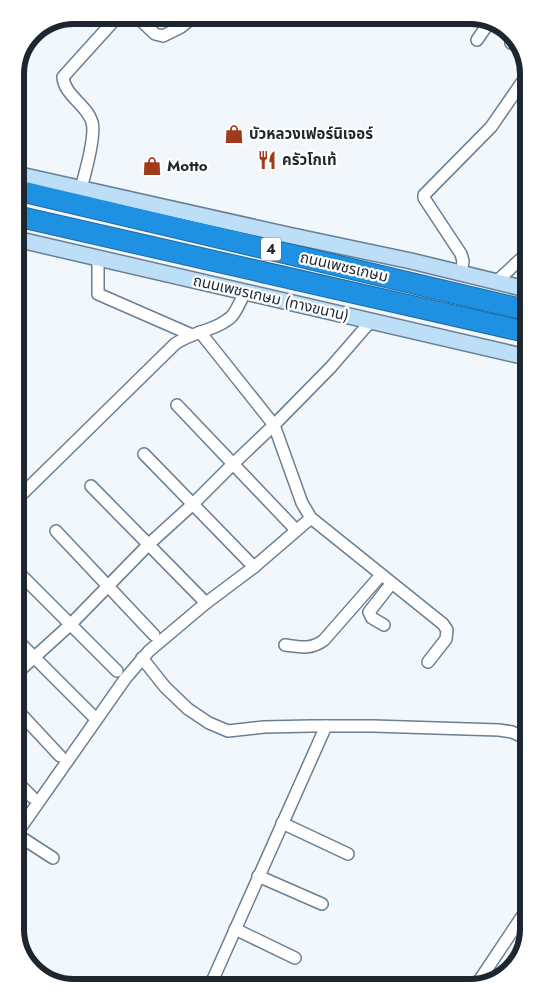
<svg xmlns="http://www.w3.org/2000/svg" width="544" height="1003" font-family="Jost,'Noto Sans Thai',sans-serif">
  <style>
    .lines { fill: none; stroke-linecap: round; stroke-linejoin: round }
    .street-casing { stroke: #697f94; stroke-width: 14 }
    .secondary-casing { stroke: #697f94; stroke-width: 18 }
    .highway-casing { stroke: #1f6ca4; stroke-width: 22 }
    .street { stroke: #fff; stroke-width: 11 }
    .secondary { stroke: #bcdef7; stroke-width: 15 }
    .highway { stroke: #1f91e3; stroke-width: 20 }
    .labels { text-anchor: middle; stroke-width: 4.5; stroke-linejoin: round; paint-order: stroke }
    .shield { fill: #fff; stroke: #62686e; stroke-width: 1 }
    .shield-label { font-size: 14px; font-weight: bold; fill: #1e2730 }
    .poi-label { font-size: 15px; font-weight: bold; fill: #1e2730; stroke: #fff; text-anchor: start }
    .street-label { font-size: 15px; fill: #1e2730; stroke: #fff }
    .rim { fill: none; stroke: #1e2730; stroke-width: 6 }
  </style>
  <rect width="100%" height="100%" fill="#f2f7fc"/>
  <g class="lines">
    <g class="street-casing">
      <g id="street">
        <polyline points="135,15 155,34 163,36 181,27 196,15"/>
        <polyline points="477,40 490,21"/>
        <polyline points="511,43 514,38"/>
        <path d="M81 188C85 174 96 135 92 122 87 105 64 95 63 77L119 15"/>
        <polyline points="98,258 98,294 192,335"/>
        <polyline points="461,273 463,261 461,254 424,198 424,195 491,127 525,78"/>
        <polyline points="496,282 525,255"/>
        <polyline points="177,405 296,530"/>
        <polyline points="144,454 254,567"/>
        <polyline points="91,486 206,603"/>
        <path d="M17 499 175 344C191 332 218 330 232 316 237 310 241 300 245 292"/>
        <polyline points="311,518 443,624 447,630 446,639 428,662"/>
        <polyline points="56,531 154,635"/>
        <polyline points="18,572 117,671"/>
        <polyline points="384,625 372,618 369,612 391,584"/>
        <polyline points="18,641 93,716"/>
        <path d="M285 645C300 647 311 650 324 640L381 575"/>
        <polyline points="142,658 165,687 188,709 209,723 228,731 264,727 311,726 373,726 499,730 512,732 528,739"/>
        <polyline points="18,672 71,624 149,544 193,504 233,464 274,425 331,367 370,322"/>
        <polyline points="18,711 60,756"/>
        <polyline points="527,780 528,778"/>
        <polyline points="19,784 32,797"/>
        <polyline points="282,823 348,854"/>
        <polyline points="19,830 125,679 149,651 206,603 254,567 311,518 302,503 274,425 200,332"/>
        <polyline points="19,836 53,858"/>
        <polyline points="258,876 322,904"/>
        <polyline points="235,929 295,958"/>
        <polyline points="212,980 226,986"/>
        <polyline points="477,984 529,906"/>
        <polyline points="210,986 326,726"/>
      </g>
    </g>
    <g class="secondary-casing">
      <g id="secondary">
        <polyline points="16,174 288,235 411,261 526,289"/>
        <polyline points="16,239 526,357"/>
      </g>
    </g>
    <g class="highway-casing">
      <g id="highway">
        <polyline points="16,190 526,310"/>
        <polyline points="16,216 526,332"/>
      </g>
    </g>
    <use href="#street" class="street"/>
    <use href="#secondary" class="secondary"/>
    <use href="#highway" class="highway"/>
  </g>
  <defs>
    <g id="shop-bare" transform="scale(1.5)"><path d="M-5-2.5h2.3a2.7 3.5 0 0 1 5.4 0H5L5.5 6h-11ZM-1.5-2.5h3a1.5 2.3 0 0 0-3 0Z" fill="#a13a1a" stroke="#fff" stroke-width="2.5" paint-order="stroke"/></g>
    <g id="restaurant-bare" transform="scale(1.5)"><path d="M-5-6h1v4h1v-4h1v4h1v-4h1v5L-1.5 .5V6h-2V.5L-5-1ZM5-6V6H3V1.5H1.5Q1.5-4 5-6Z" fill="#a13a1a" stroke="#fff" stroke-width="2.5" paint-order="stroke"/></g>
  </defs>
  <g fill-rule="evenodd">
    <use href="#shop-bare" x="234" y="134"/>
    <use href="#restaurant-bare" x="267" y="160"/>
    <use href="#shop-bare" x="152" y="166"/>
  </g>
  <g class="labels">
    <rect class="shield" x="261" y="237.5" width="20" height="23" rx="4"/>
    <g class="shield-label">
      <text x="271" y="254">4</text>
    </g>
    <g class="poi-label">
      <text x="249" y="139">บัวหลวงเฟอร์นิเจอร์</text>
      <text x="282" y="165">ครัวโกเท้</text>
      <text x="167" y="171">Motto</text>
    </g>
    <g class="street-label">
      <text transform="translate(344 267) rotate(13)" y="5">ถนนเพชรเกษม</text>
      <text transform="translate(271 298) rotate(13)" y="5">ถนนเพชรเกษม (ทางขนาน)</text>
    </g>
  </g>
  <path d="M0 0H544V1003H0ZM74 24H470A50 50 0 0 1 520 74V929A50 50 0 0 1 470 979H74A50 50 0 0 1 24 929V74A50 50 0 0 1 74 24Z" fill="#fff" fill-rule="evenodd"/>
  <path class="rim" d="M74 24H470A50 50 0 0 1 520 74V929A50 50 0 0 1 470 979H74A50 50 0 0 1 24 929V74A50 50 0 0 1 74 24Z"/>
</svg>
